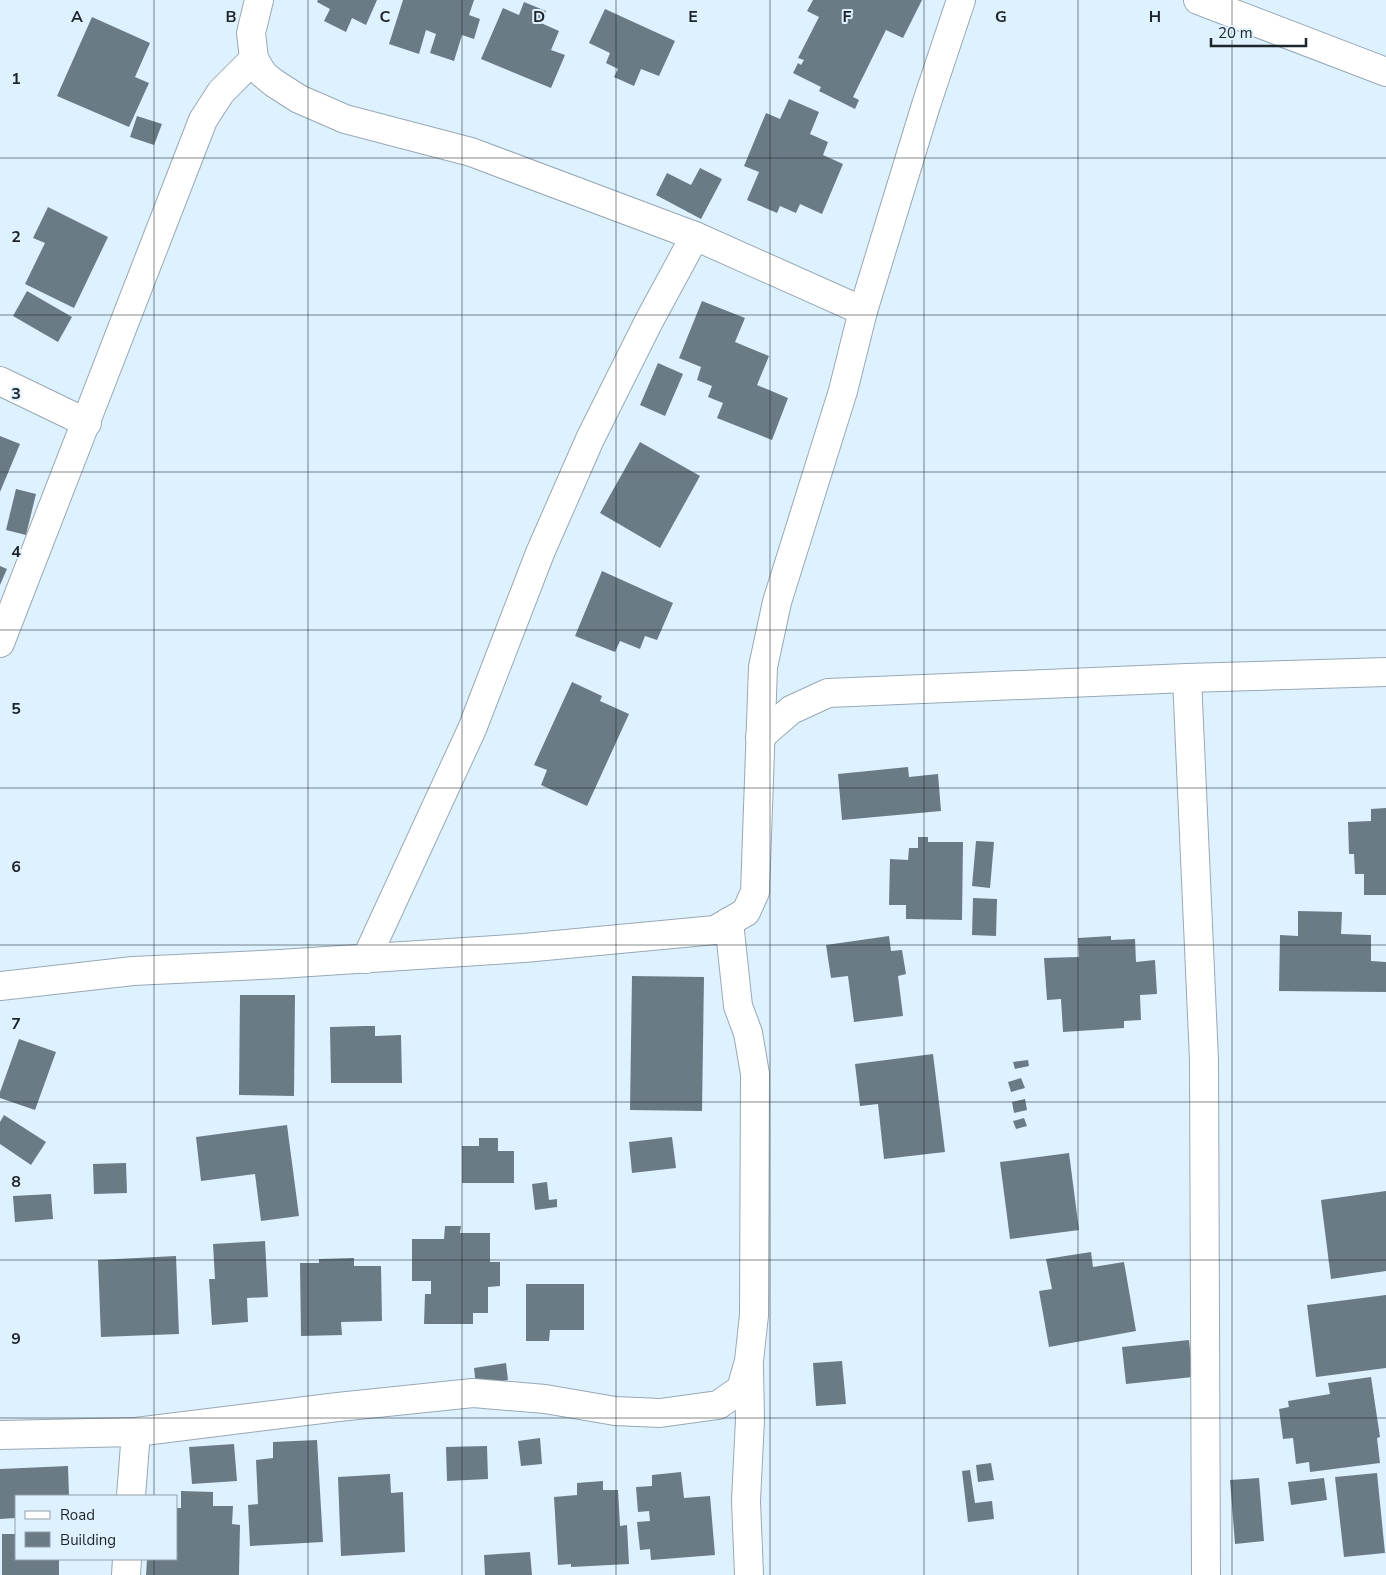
<svg xmlns="http://www.w3.org/2000/svg" width="1386" height="1575" font-family="'Nunito Sans',sans-serif">
  <style>
    .building { fill: #6a7b86 }
    .lines { fill: none; stroke-linecap: round; stroke-linejoin: round }
    .minor-casing { stroke: #97a9b5; stroke-width: 30 }
    .minor { stroke: #fff; stroke-width: 28 }
    .grid { fill: none; stroke: #1e2529; stroke-width: 1; stroke-opacity: 0.55 }
    .grid-label { font-size: 16px; text-anchor: middle; font-weight: bold; fill: #1e2529; stroke: #def1fe; stroke-width: 4; stroke-linejoin: round; paint-order: stroke }
  </style>
  <rect width="100%" height="100%" fill="#def1fe"/>
  <g class="building">
    <polygon points="318,0 377,0 366,25 352,18 346,32 324,21 330,9 317,2"/>
    <polygon points="403,0 474,0 469,15 480,19 474,39 462,35 454,61 430,53 436,34 426,30 419,54 389,44"/>
    <polygon points="813,0 922,0 903,38 886,30 853,97 859,100 855,109 819,91 821,87 793,73 798,63 801,65 804,60 798,58 819,17 807,11"/>
    <polygon points="524,2 546,11 541,23 559,31 551,50 565,55 551,88 481,59 503,8 519,15"/>
    <polygon points="605,9 675,41 659,76 641,69 634,86 614,77 618,69 606,63 610,53 589,43"/>
    <polygon points="92,17 150,43 135,77 149,83 129,127 57,96"/>
    <polygon points="789,99 819,112 810,134 828,142 823,155 843,164 822,214 800,204 796,213 780,206 777,213 747,200 759,172 744,166 766,113 780,119"/>
    <polygon points="137,116 162,124 154,145 130,137"/>
    <polygon points="700,168 722,179 701,219 656,195 667,173 691,185"/>
    <polygon points="48,207 108,237 74,308 25,284 45,243 33,238"/>
    <polygon points="27,291 72,317 58,342 13,316"/>
    <polygon points="702,301 745,318 735,342 769,356 757,385 788,398 772,440 717,418 723,403 708,397 712,386 697,380 701,367 679,358"/>
    <polygon points="658,363 683,374 665,416 640,405"/>
    <polygon points="0,436 20,444 0,492"/>
    <polygon points="640,442 700,476 660,548 600,513"/>
    <polygon points="16,489 36,494 26,535 6,530"/>
    <polygon points="0,566 7,569 0,585"/>
    <polygon points="602,571 673,603 657,640 645,636 640,649 620,641 615,652 575,636"/>
    <polygon points="572,682 602,696 600,701 629,714 587,806 541,785 547,770 534,765"/>
    <polygon points="908,767 909,777 938,774 941,811 842,820 838,774"/>
    <polygon points="1386,808 1386,895 1364,895 1364,874 1355,874 1354,854 1349,854 1348,822 1371,821 1371,809"/>
    <polygon points="918,837 928,837 928,842 963,842 962,920 906,919 906,905 889,905 890,859 908,860 909,848 918,848"/>
    <polygon points="976,841 994,842 990,888 972,886"/>
    <polygon points="973,898 997,899 996,936 972,935"/>
    <polygon points="1298,911 1342,912 1341,934 1371,935 1371,961 1386,962 1386,992 1279,991 1280,935 1298,936"/>
    <polygon points="889,936 891,951 902,950 906,974 898,976 903,1016 854,1022 848,976 831,978 826,945"/>
    <polygon points="1111,936 1111,940 1135,939 1136,962 1155,960 1157,994 1140,995 1141,1020 1124,1021 1124,1028 1063,1032 1061,999 1047,1000 1044,958 1079,957 1078,938"/>
    <polygon points="632,976 704,977 702,1111 630,1110"/>
    <polygon points="240,995 295,995 294,1096 239,1095"/>
    <polygon points="365,1026 375,1026 375,1036 401,1035 402,1083 331,1083 330,1027"/>
    <polygon points="19,1039 56,1052 35,1110 0,1098 0,1092"/>
    <polygon points="933,1054 945,1152 884,1159 878,1104 860,1106 855,1064"/>
    <polygon points="1028,1060 1029,1066 1015,1069 1013,1062"/>
    <polygon points="1021,1078 1025,1088 1011,1092 1008,1082"/>
    <polygon points="1025,1099 1027,1110 1014,1113 1012,1102"/>
    <polygon points="4,1115 46,1142 31,1165 0,1144 0,1122"/>
    <polygon points="1024,1118 1027,1126 1016,1129 1013,1121"/>
    <polygon points="287,1125 299,1216 261,1221 255,1174 201,1181 196,1137"/>
    <polygon points="672,1137 676,1168 632,1173 629,1142"/>
    <polygon points="479,1138 498,1138 498,1151 514,1151 514,1183 462,1183 462,1146 479,1146"/>
    <polygon points="1069,1153 1079,1230 1010,1239 1000,1162"/>
    <polygon points="126,1163 127,1193 94,1194 93,1164"/>
    <polygon points="547,1182 549,1200 557,1199 557,1207 535,1210 532,1184"/>
    <polygon points="1386,1191 1386,1271 1331,1279 1321,1200"/>
    <polygon points="51,1194 53,1219 15,1222 13,1196"/>
    <polygon points="445,1226 461,1226 460,1233 490,1233 490,1262 500,1262 500,1286 488,1287 488,1313 473,1313 473,1324 424,1324 425,1294 431,1294 431,1281 412,1281 412,1239 444,1239"/>
    <polygon points="265,1241 268,1297 247,1298 248,1322 212,1325 209,1279 215,1279 213,1244"/>
    <polygon points="1091,1252 1093,1267 1124,1262 1136,1331 1049,1347 1039,1291 1052,1289 1046,1259"/>
    <polygon points="176,1256 179,1334 101,1337 98,1260"/>
    <polygon points="354,1258 354,1266 381,1266 382,1321 341,1322 342,1335 301,1336 300,1263 319,1263 319,1259"/>
    <polygon points="526,1284 584,1284 584,1330 550,1330 549,1341 526,1341"/>
    <polygon points="1386,1295 1386,1368 1316,1377 1307,1305"/>
    <polygon points="1189,1340 1193,1377 1126,1384 1122,1347"/>
    <polygon points="842,1361 846,1404 816,1406 813,1363"/>
    <polygon points="506,1363 508,1380 476,1386 474,1368"/>
    <polygon points="1371,1377 1380,1437 1377,1438 1380,1463 1310,1472 1309,1462 1296,1464 1293,1438 1283,1439 1279,1409 1289,1407 1288,1401 1330,1394 1328,1383"/>
    <polygon points="540,1438 542,1464 521,1466 518,1441"/>
    <polygon points="317,1440 323,1542 250,1546 248,1505 258,1504 256,1460 273,1458 273,1442"/>
    <polygon points="234,1444 237,1481 192,1484 189,1447"/>
    <polygon points="487,1446 488,1479 447,1481 446,1447"/>
    <polygon points="991,1463 994,1480 978,1482 976,1465"/>
    <polygon points="68,1466 69,1496 16,1496 16,1518 0,1519 0,1469"/>
    <polygon points="970,1470 975,1503 992,1501 994,1519 968,1522 962,1471"/>
    <polygon points="681,1472 684,1498 710,1496 715,1555 651,1560 650,1549 640,1550 637,1522 650,1521 649,1511 638,1512 636,1487 652,1486 652,1475"/>
    <polygon points="1377,1473 1385,1553 1344,1557 1335,1477"/>
    <polygon points="390,1474 391,1493 403,1492 405,1552 341,1556 338,1477"/>
    <polygon points="1259,1478 1264,1541 1235,1544 1230,1480"/>
    <polygon points="1324,1478 1327,1500 1291,1505 1288,1482"/>
    <polygon points="603,1481 603,1490 618,1490 620,1526 627,1525 629,1564 571,1567 571,1564 558,1565 554,1497 577,1495 577,1483"/>
    <polygon points="181,1491 213,1492 213,1506 233,1506 232,1524 240,1525 239,1575 146,1575 147,1559 176,1559 176,1508 181,1508"/>
    <polygon points="2,1534 16,1534 16,1559 59,1559 59,1575 2,1575"/>
    <polygon points="530,1552 532,1575 485,1575 484,1555"/>
  </g>
  <g class="lines">
    <g class="minor-casing">
      <g id="minor">
        <polyline points="259,0 251,33 254,59 263,74 274,83 299,99 345,119 471,152 695,236 863,311"/>
        <polyline points="1198,0 1386,72"/>
        <polyline points="0,381 87,423"/>
        <polyline points="0,643 203,120 221,92 254,59"/>
        <polyline points="1187,678 1204,1060 1206,1575"/>
        <polyline points="760,737 791,710 828,693 1187,678 1386,672"/>
        <polyline points="366,959 472,729 540,553 590,439 649,321 695,236"/>
        <polyline points="0,986 133,971 280,964 524,948 715,930 746,912 755,892 763,667 777,602 843,391 863,311 926,105 961,0"/>
        <polyline points="0,1435 136,1432 338,1407 473,1393 545,1399 615,1411 660,1413 718,1405 741,1389 749,1361 754,1315 755,1074 748,1033 738,1006 729,922"/>
        <polyline points="131,1496 136,1432"/>
        <polyline points="126,1575 127,1559"/>
        <polyline points="749,1575 746,1501 750,1419 749,1367"/>
      </g>
    </g>
    <use href="#minor" class="minor"/>
  </g>
  <path class="grid" d="M154 0V1496M308 0V1575M462 0V1575M616 0V1575M770 0V1575M924 0V1575M1078 0V1575M1232 0V1575M0 158H1386M0 315H1386M0 472H1386M0 630H1386M0 788H1386M0 945H1386M0 1102H1386M0 1260H1386M0 1418H1386M154 1559V1575"/>
  <g class="grid-label">
    <text x="77" y="22">A</text>
    <text x="231" y="22">B</text>
    <text x="385" y="22">C</text>
    <text x="539" y="22">D</text>
    <text x="693" y="22">E</text>
    <text x="847" y="22">F</text>
    <text x="1001" y="22">G</text>
    <text x="1155" y="22">H</text>
    <text x="16" y="84">1</text>
    <text x="16" y="242">2</text>
    <text x="16" y="399">3</text>
    <text x="16" y="557">4</text>
    <text x="16" y="714">5</text>
    <text x="16" y="872">6</text>
    <text x="16" y="1029">7</text>
    <text x="16" y="1187">8</text>
    <text x="16" y="1344">9</text>
  </g>
  <rect x="15" y="1495" width="162" height="65" fill="#def1fe" stroke="#919fa9"/>
  <rect x="25" y="1511" width="25" height="8" fill="#ffffff" stroke="#919fa9"/>
  <text x="60" y="1520" font-size="15" fill="#1e2529">Road</text>
  <rect x="25" y="1532" width="25" height="15" fill="#6a7b86" stroke="#919fa9"/>
  <text x="60" y="1545" font-size="15" fill="#1e2529">Building</text>
  <path d="M1211 38v8h95v-8" fill="none" stroke="#1e2529" stroke-width="2.5"/>
  <text x="1218" y="38" font-size="15" fill="#1e2529" stroke="#def1fe" stroke-width="4" paint-order="stroke">20 m</text>
</svg>
